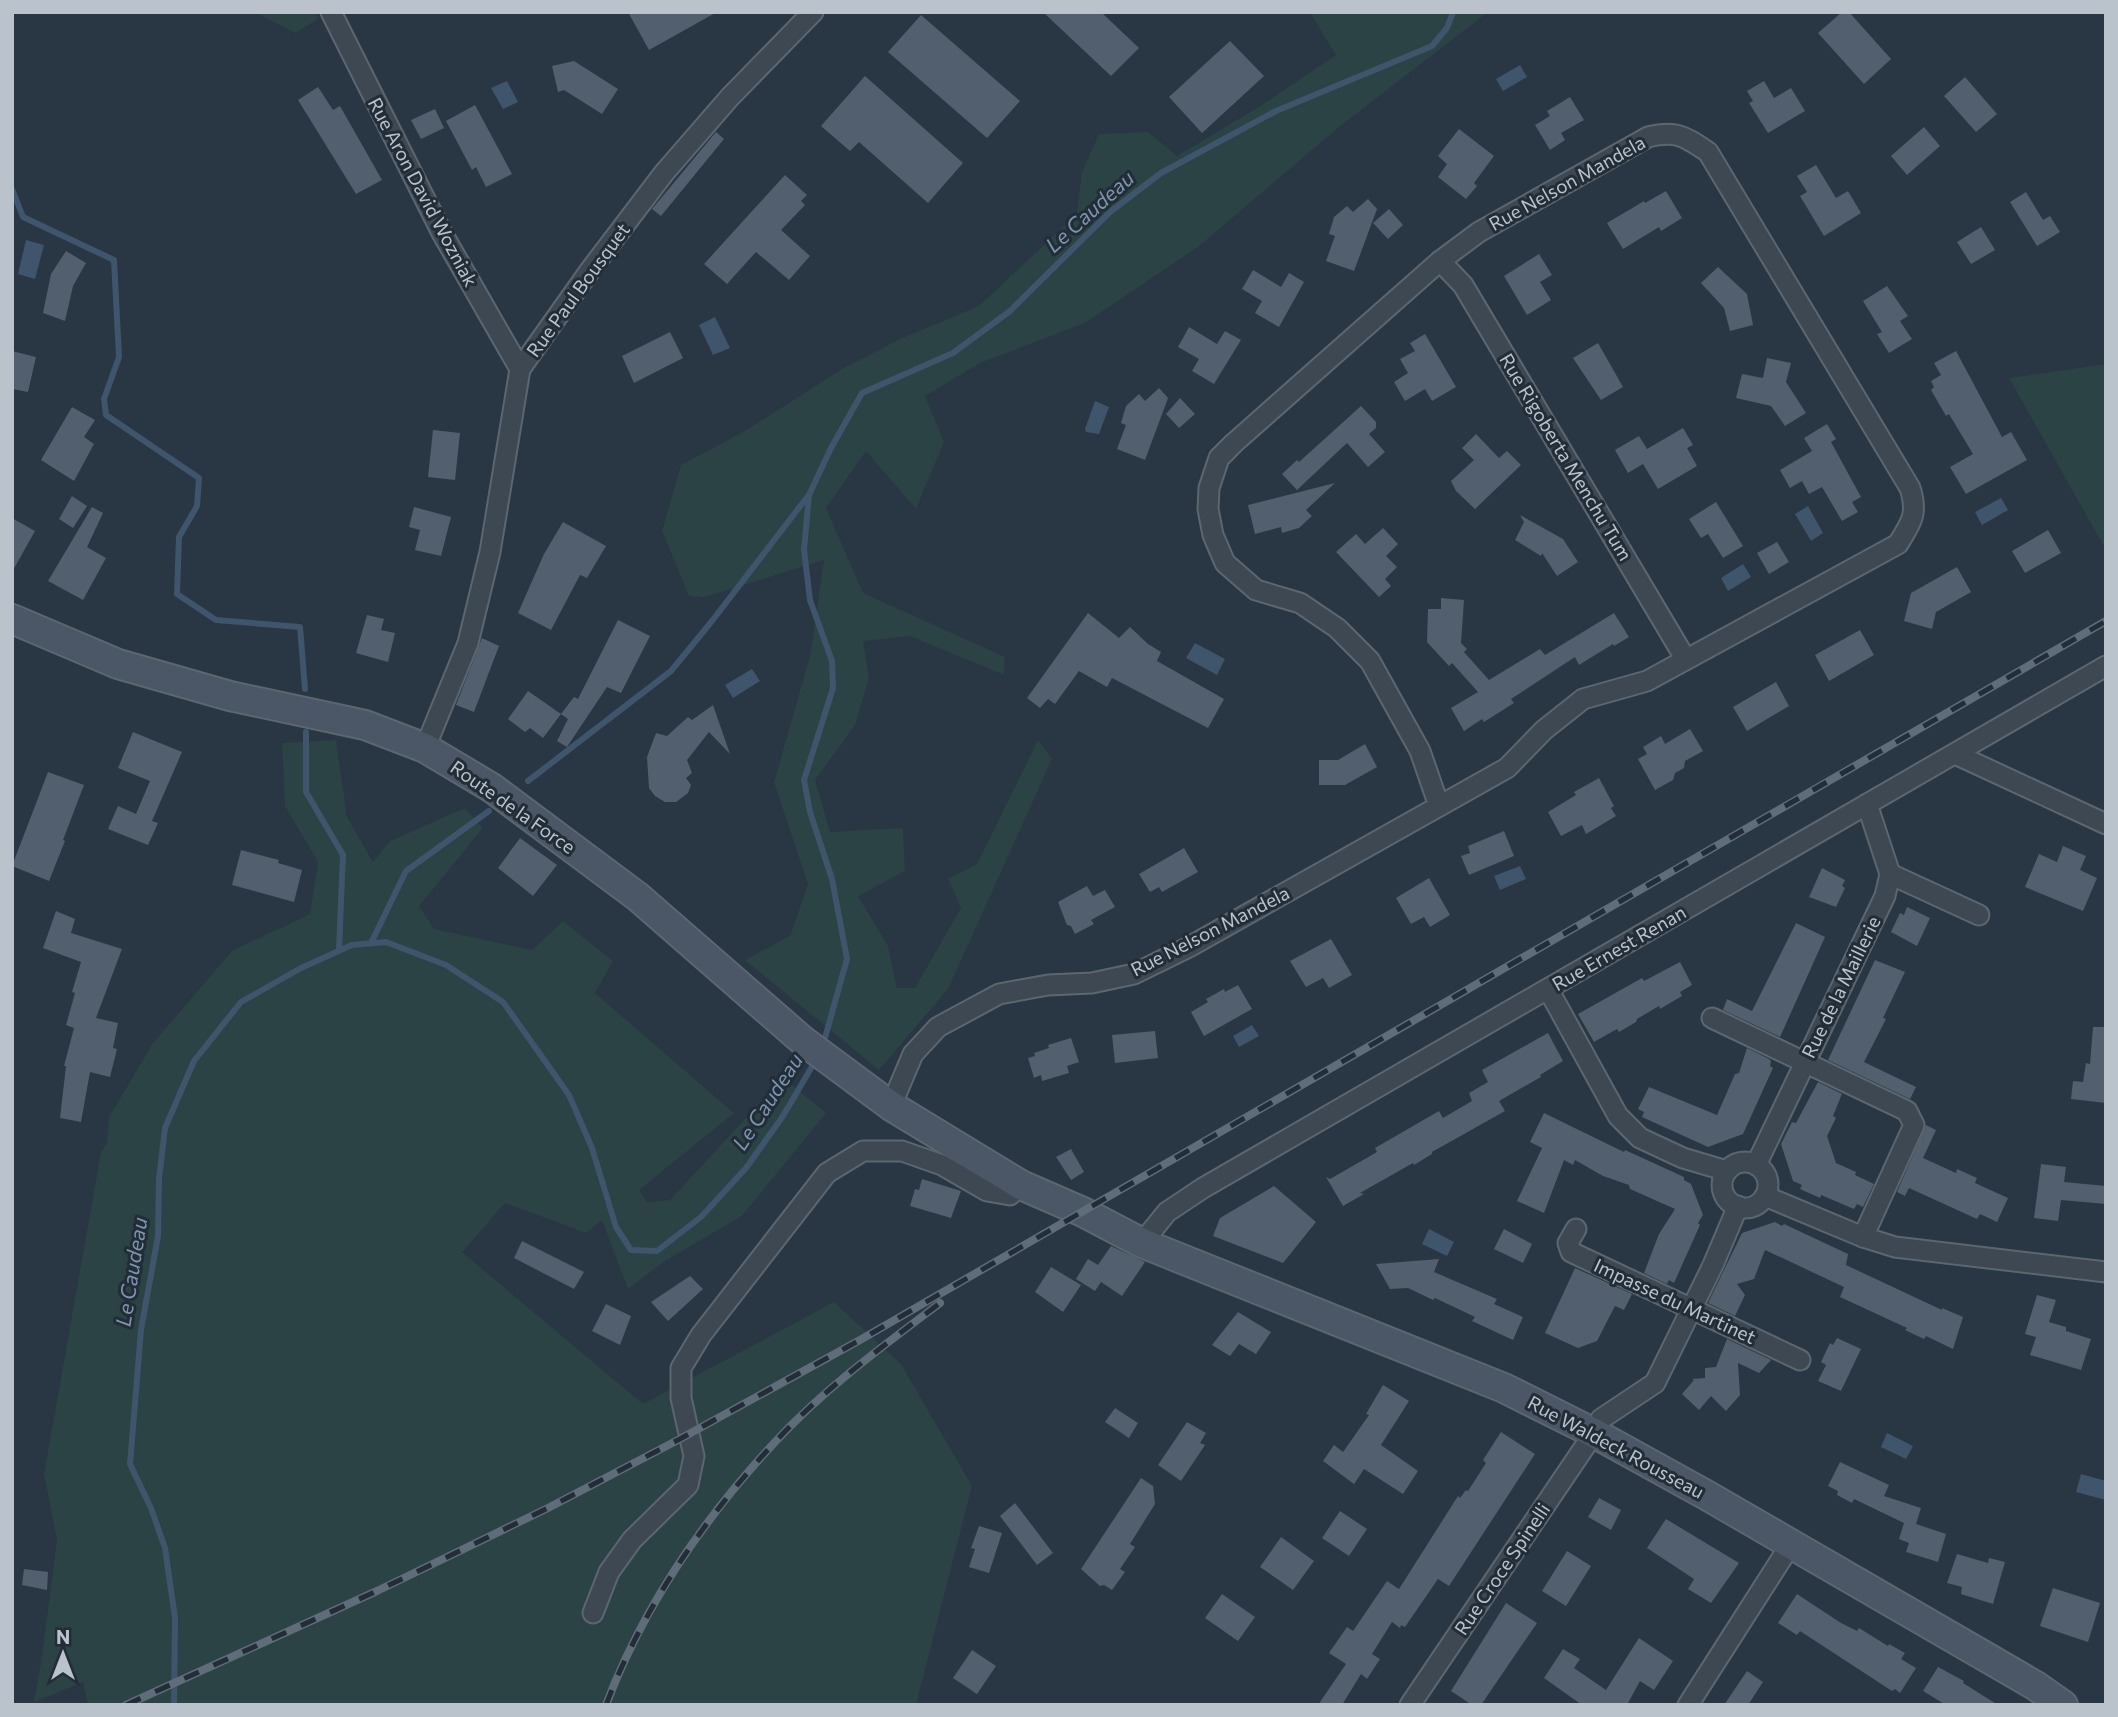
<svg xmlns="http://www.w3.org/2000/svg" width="2118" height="1717" font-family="Commissioner,sans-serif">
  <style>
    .green { fill: #2b4344 }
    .water { fill: #3f556c }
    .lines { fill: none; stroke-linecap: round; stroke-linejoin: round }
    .stream { stroke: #3f556c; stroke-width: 6 }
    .building { fill: #525f6e }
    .street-casing { stroke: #5b6670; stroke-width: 23 }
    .secondary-casing { stroke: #5b6670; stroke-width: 32 }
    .street { stroke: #3d4853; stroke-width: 19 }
    .secondary { stroke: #4b5766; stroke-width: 28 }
    .rail-casing { stroke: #5f6c7a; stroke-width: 8 }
    .rail { stroke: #222d38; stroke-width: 5; stroke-dasharray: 16; stroke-linecap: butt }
    .labels { text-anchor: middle; stroke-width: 6; stroke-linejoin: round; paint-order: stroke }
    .street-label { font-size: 19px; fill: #bac3cc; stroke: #222d38 }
    .water-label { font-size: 21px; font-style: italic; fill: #7c95ae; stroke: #222d38 }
  </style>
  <rect width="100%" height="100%" fill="#293643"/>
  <g class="green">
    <polygon points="255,12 315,12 318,19 295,33"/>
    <polygon points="1314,12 1488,12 1339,127 1198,247 1085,323 980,363 925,396 944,442 916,509 866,451 826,508 863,593 1005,657 1004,675 910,636 863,641 869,678 855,725 815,780 830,832 903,828 905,871 858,896 888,946 897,988 915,988 961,908 948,879 977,864 1038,740 1052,759 948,989 879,1070 745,960 790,936 808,884 774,782 810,656 824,560 705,597 689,596 662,531 681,465 745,431 842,369 900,339 979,306 1077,214 1082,172 1099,134 1148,132 1177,156 1262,105 1336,55 1312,16"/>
    <polygon points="2106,364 2106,550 2009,378"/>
    <polygon points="336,740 347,817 373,862 390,841 465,808 483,828 419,906 434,929 532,950 563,921 613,961 595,993 734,1113 639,1190 647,1202 670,1200 783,1078 826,1113 742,1216 665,1261 628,1289 602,1220 586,1233 505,1203 462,1252 643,1404 834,1302 901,1364 972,1486 916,1705 88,1705 83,1682 34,1702 41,1663 57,1540 44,1474 101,1152 107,1143 109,1117 153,1043 232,951 310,914 318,862 285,806 282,743"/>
  </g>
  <g class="water">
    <polygon points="1520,65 1527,77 1503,91 1496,79"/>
    <polygon points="507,81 518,102 503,109 491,88"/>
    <polygon points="26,240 44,245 35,279 18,274"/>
    <polygon points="715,317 730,348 713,355 699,325"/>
    <polygon points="1095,401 1109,407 1099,434 1086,432 1085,429"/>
    <polygon points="2001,498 2008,510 1982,525 1975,512"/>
    <polygon points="1808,506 1823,533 1811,541 1795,514"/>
    <polygon points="1743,564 1751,577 1728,591 1721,578"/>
    <polygon points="1195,643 1225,659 1217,675 1186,658"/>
    <polygon points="752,669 760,681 733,698 725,685"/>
    <polygon points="1520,866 1526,879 1500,890 1494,876"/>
    <polygon points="1252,1025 1259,1036 1239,1047 1233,1036"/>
    <polygon points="1429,1229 1454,1242 1447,1256 1422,1244"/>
    <polygon points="1887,1433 1913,1446 1906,1459 1881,1447"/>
    <polygon points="2081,1474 2106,1481 2106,1500 2076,1492"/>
  </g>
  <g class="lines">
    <g class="stream">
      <polyline points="12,189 23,217 114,260 119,357 104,399 106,415 199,478 197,506 179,537 177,594 216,620 300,627 305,689"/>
      <polyline points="306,732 306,792 343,855 339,950"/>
      <polyline points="528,781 671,671 712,621 808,496"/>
      <polyline points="371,943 406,871 489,811"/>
      <polyline points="823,1045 847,959 832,879 810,812 804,780 833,688 832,661 810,600 804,550 809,495 831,448 862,393 953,353 1010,311 1110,212 1161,173 1276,111 1432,46 1447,28 1453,12"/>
      <polyline points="174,1705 175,1618 165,1548 151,1508 130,1464 141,1330 158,1236 159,1179 165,1128 194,1061 241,1002 301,968 352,945 386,942 446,965 503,1002 569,1095 592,1148 616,1227 631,1250 657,1251 701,1217 746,1168 783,1116 817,1058"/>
    </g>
  </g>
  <g class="building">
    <polygon points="628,12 717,12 649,50"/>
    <polygon points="1043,12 1101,12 1139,48 1111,76"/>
    <polygon points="1842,12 1849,12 1891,59 1864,84 1818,33"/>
    <polygon points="921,15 1020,101 987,138 888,52"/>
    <polygon points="1230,41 1264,76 1202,133 1169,97"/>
    <polygon points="574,61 618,89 602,114 564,90 558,92 552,66"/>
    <polygon points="865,76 963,163 928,203 859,142 850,151 821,126"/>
    <polygon points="1965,77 1997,114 1976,132 1944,96"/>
    <polygon points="1764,81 1774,98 1791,88 1805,111 1768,133 1749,103 1753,101 1747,91"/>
    <polygon points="318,87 333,110 340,106 382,180 356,194 298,100"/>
    <polygon points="1570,97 1584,120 1561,133 1565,140 1550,150 1535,125 1550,116 1547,111"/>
    <polygon points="475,105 512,174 486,187 476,167 472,170 446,121"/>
    <polygon points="435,109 444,128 421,139 411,120"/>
    <polygon points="1924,127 1940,146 1907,175 1891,156"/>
    <polygon points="1459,129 1494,156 1474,183 1477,186 1466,199 1438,177 1447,164 1438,156"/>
    <polygon points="716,132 724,139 661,216 652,209"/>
    <polygon points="1816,165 1836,198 1848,191 1861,213 1824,236 1800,196 1807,192 1797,176"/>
    <polygon points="785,175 807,195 801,201 805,205 781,230 810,256 789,280 756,252 727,284 704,264"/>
    <polygon points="1666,191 1682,218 1661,231 1659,227 1623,249 1607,223 1644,201 1645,203"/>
    <polygon points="2026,192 2043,220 2050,216 2060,232 2037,246 2010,202"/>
    <polygon points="1368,199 1377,209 1354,271 1326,261 1335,236 1329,234 1334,217 1347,206 1353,212"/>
    <polygon points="1389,209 1403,225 1388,239 1373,223"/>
    <polygon points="1981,227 1995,250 1971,264 1957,242"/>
    <polygon points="66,251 86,263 73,286 65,321 43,313 51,274"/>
    <polygon points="1539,254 1552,275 1540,282 1551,300 1527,315 1504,276"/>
    <polygon points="1718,267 1747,294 1753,325 1730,331 1724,308 1701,283"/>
    <polygon points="1253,270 1281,287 1289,273 1304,282 1279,327 1255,313 1262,301 1242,289"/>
    <polygon points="1887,286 1908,316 1900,321 1912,339 1889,353 1877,334 1882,332 1863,301"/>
    <polygon points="1189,327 1217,344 1225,331 1241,340 1214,384 1192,371 1199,359 1178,347"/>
    <polygon points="670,332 683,358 634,383 622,356"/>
    <polygon points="1425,334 1456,387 1432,401 1425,389 1405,401 1394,382 1408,373 1400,359 1415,351 1410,343"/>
    <polygon points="1598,343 1623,387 1601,400 1573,358"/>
    <polygon points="12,351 36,357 28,392 12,389"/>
    <polygon points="1956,351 2002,437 2011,432 2027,460 1966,494 1950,467 1973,454 1949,414 1946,416 1931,390 1934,387 1931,381 1941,375 1934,363"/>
    <polygon points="1767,358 1791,363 1786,382 1806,413 1785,426 1771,406 1736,398 1742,374 1763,378"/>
    <polygon points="1159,388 1168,398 1145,460 1117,449 1126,425 1121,423 1126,406 1139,394 1145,401"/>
    <polygon points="1180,398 1195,414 1179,428 1166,414"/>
    <polygon points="1361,406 1376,422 1376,428 1369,434 1385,452 1368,467 1347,443 1297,490 1282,474 1297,460 1299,462"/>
    <polygon points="72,407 95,420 84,437 94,444 74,481 41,460"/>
    <polygon points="1827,424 1836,439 1831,442 1861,497 1852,502 1858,512 1842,521 1822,487 1809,494 1802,481 1790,488 1780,470 1812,451 1804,438"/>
    <polygon points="1683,428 1693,445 1687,448 1697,466 1658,489 1643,464 1628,473 1615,450 1639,436 1647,449"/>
    <polygon points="433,430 460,433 455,480 428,477"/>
    <polygon points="1476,434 1499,458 1507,451 1521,465 1475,509 1456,491 1451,481 1474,460 1462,448"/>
    <polygon points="1335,483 1306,510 1312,516 1299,528 1282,533 1281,527 1255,534 1248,505"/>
    <polygon points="72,496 87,506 73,528 59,519"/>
    <polygon points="1716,502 1743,546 1723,558 1708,534 1701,538 1689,519"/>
    <polygon points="92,507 103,513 87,547 106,558 83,600 48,581"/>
    <polygon points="414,507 451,517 441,556 415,550 420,530 409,527"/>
    <polygon points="1520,515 1563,539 1578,562 1557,576 1542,553 1541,556 1515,540 1524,522"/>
    <polygon points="12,518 35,531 12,572"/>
    <polygon points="563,522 606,546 587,578 580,575 551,630 518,613 544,554"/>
    <polygon points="1383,528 1398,544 1386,556 1397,567 1385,579 1391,586 1379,597 1336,552 1356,534 1365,544"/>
    <polygon points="2048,530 2061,553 2025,573 2012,551"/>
    <polygon points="1777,542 1789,562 1769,574 1757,553"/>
    <polygon points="1957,567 1971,592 1936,612 1932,629 1904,621 1911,593"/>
    <polygon points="1441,598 1464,600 1461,643 1467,649 1464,652 1489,680 1540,649 1545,655 1614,613 1629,637 1614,646 1613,644 1579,665 1575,657 1511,699 1514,703 1484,722 1482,719 1464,731 1451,708 1478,692 1452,663 1449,666 1427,642 1428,609 1441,609"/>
    <polygon points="1088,613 1119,638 1130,627 1148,644 1161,652 1157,661 1224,699 1208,728 1112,678 1107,687 1079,671 1055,704 1048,699 1040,708 1027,698"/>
    <polygon points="367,615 384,619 381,630 395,633 388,662 356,653"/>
    <polygon points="618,620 650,636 621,693 607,687 567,747 557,741 568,719 561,714 574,697 578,699"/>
    <polygon points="1860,630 1874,655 1829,681 1815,655"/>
    <polygon points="482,638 499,646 474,712 456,705"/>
    <polygon points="1776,682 1789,706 1747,731 1733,707"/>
    <polygon points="528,691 561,714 543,738 530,728 525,732 508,719"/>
    <polygon points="713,705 730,754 709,732 687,760 692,773 686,778 691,785 688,793 676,802 665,802 655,796 649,788 647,757 656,733 667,736 688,717 692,720"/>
    <polygon points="1690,729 1703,751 1685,761 1684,768 1675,773 1673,780 1655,790 1638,759 1647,754 1643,747 1661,736 1665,744"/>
    <polygon points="133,732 182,752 152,821 158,823 148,845 108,829 118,806 136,814 150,781 118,768"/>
    <polygon points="1365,744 1377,767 1345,785 1319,785 1319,760 1338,760"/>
    <polygon points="48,772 84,785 63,840 65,841 49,881 12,866"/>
    <polygon points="1599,778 1614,806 1611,808 1616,816 1586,834 1582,825 1561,836 1548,812 1576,795 1574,792"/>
    <polygon points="1504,831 1514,856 1469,875 1461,856 1470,853 1468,846"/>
    <polygon points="520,838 557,865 533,896 498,868"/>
    <polygon points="2063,846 2086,856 2080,870 2097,878 2083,911 2025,887 2039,854 2057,862"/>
    <polygon points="1184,848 1198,872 1162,892 1159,887 1150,892 1139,874"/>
    <polygon points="241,850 279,860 278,863 302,870 294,902 232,885"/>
    <polygon points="1822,868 1845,880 1842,886 1845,888 1836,907 1809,897"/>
    <polygon points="1429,878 1450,915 1430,927 1424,917 1411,924 1396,898"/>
    <polygon points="1087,886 1093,896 1105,890 1115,907 1091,920 1094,924 1075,934 1071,926 1067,925 1058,902"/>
    <polygon points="1907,907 1930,918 1917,946 1891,932 1900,913 1904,915"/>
    <polygon points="56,911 75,919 71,933 122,949 96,1018 118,1023 113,1048 117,1049 110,1077 90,1072 81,1122 60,1118 66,1066 64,1066 74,1028 66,1025 75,993 72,992 81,962 43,948"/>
    <polygon points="1796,923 1825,937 1780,1037 1723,1010 1727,999 1752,1011"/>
    <polygon points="1331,939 1352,975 1329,988 1323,978 1306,987 1290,961"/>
    <polygon points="1875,960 1905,972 1883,1018 1886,1019 1864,1062 1916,1087 1910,1099 1828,1060"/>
    <polygon points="1680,962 1692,985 1680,992 1682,996 1660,1009 1659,1006 1637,1019 1636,1022 1619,1032 1617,1029 1594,1042 1578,1014 1642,978 1644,981"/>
    <polygon points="1238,985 1252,1009 1204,1036 1191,1012 1208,1002 1206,999 1224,989 1225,992"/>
    <polygon points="2093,1027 2106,1027 2106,1103 2071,1099 2073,1081 2083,1082 2086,1063 2090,1064"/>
    <polygon points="1155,1031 1158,1058 1115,1063 1112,1035"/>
    <polygon points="1548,1033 1563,1061 1540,1075 1541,1077 1499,1101 1505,1111 1432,1152 1432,1154 1414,1165 1413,1163 1360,1193 1364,1194 1343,1206 1326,1177 1330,1179 1377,1152 1375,1148 1439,1111 1443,1118 1472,1101 1469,1093 1488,1082 1482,1070"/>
    <polygon points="1071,1038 1079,1062 1067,1066 1069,1073 1042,1081 1041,1075 1034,1078 1028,1058 1035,1056 1034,1053 1049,1048 1048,1045"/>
    <polygon points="1747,1048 1769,1059 1771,1061 1770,1066 1773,1068 1743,1134 1708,1147 1642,1117 1644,1112 1638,1109 1649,1087 1717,1115 1735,1074 1739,1073"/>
    <polygon points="1818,1082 1842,1094 1833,1116 1836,1118 1827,1136 1836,1163 1856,1172 1855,1175 1874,1184 1863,1207 1857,1204 1854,1209 1821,1195 1820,1198 1800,1189 1802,1185 1793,1181 1781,1144 1792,1122 1796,1123"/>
    <polygon points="1544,1113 1624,1152 1625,1150 1684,1177 1684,1180 1691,1184 1703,1215 1698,1223 1700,1225 1674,1283 1669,1280 1667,1284 1644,1273 1659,1234 1675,1209 1630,1189 1629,1185 1603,1176 1575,1160 1573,1165 1564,1160 1544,1213 1517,1201 1542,1148 1530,1142"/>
    <polygon points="1926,1125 1936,1130 1923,1158 1956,1173 1957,1169 1977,1178 1975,1183 2008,1198 1997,1222 1980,1214 1977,1219 1909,1188 1905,1196 1897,1192"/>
    <polygon points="1071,1149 1084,1172 1071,1180 1056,1157"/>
    <polygon points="2041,1164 2066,1167 2064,1182 2106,1186 2106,1204 2061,1200 2058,1221 2034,1218"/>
    <polygon points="922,1179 961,1191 951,1218 910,1206 915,1189 919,1190"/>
    <polygon points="1274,1186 1316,1222 1283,1263 1213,1236 1220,1218"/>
    <polygon points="1775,1222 1782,1226 1784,1224 1848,1254 1846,1265 1942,1310 1942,1308 1963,1317 1953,1349 1926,1336 1924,1339 1905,1330 1907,1328 1840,1297 1844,1287 1765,1250 1754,1279 1737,1284 1745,1295 1735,1316 1708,1303 1742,1233"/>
    <polygon points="1504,1229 1532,1244 1523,1263 1494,1249"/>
    <polygon points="522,1241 584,1272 574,1289 514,1258"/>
    <polygon points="1111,1246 1145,1262 1122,1296 1101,1282 1095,1291 1076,1279 1088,1259 1098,1265"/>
    <polygon points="1439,1259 1434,1272 1497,1299 1494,1304 1523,1317 1513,1340 1472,1321 1475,1317 1435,1298 1433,1300 1408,1288 1390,1289 1376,1264"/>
    <polygon points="1051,1267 1081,1285 1063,1312 1035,1292"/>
    <polygon points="1575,1268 1632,1294 1624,1310 1615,1306 1597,1341 1578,1348 1545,1333"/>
    <polygon points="690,1276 703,1289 668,1321 651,1302"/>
    <polygon points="2037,1295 2056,1300 2049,1322 2066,1327 2066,1331 2091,1339 2081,1370 2030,1355 2036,1337 2025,1334"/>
    <polygon points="606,1304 631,1316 620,1345 592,1331"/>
    <polygon points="1238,1312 1271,1332 1256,1354 1239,1344 1230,1356 1212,1345"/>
    <polygon points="1837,1338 1861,1349 1841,1391 1818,1381 1826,1365 1821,1362 1830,1343 1833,1345"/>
    <polygon points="1727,1339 1771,1360 1759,1373 1738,1363 1740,1395 1726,1411 1711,1396 1699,1410 1682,1394 1694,1380 1692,1379 1705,1378 1705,1368 1716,1367"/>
    <polygon points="1383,1385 1409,1401 1381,1445 1418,1471 1403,1494 1364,1469 1354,1484 1323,1461 1334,1445 1343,1452 1369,1415 1366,1414"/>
    <polygon points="1115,1408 1138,1423 1129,1438 1105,1422"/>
    <polygon points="1187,1422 1206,1433 1200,1443 1205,1445 1181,1481 1158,1465"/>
    <polygon points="1501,1432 1535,1454 1449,1586 1438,1579 1405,1627 1401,1625 1400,1628 1392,1622 1372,1654 1380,1659 1367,1679 1361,1674 1342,1705 1318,1705 1346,1664 1329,1653 1347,1627 1353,1631 1387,1581 1399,1589 1458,1496 1460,1498 1466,1490 1468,1491 1486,1463 1483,1460"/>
    <polygon points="1840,1462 1889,1485 1884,1496 1921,1508 1916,1524 1946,1534 1938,1562 1906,1552 1909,1543 1899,1539 1904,1523 1854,1499 1852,1503 1837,1495 1838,1491 1828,1486"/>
    <polygon points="1141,1478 1153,1486 1155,1504 1130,1544 1135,1547 1120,1569 1125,1572 1112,1590 1104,1585 1100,1586 1081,1569"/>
    <polygon points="1599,1498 1621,1510 1611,1530 1588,1517"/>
    <polygon points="1015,1503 1053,1553 1037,1565 1000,1516"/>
    <polygon points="1340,1511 1367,1529 1349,1556 1322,1538"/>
    <polygon points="1666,1519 1739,1563 1711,1603 1688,1589 1694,1579 1647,1548"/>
    <polygon points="979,1526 1002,1533 989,1573 969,1567 975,1549 971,1548"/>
    <polygon points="1281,1537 1314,1561 1293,1590 1260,1567"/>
    <polygon points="1567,1551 1591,1566 1566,1606 1542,1591"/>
    <polygon points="1957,1554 1988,1563 1989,1558 2005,1562 1993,1604 1961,1594 1962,1587 1947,1583"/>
    <polygon points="24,1569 48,1572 47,1590 22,1585"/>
    <polygon points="2053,1588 2100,1603 2088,1642 2040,1626"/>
    <polygon points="1222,1594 1255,1617 1238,1641 1205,1618"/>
    <polygon points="1797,1594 1841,1623 1857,1631 1859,1628 1888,1646 1889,1644 1905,1653 1901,1659 1916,1668 1900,1693 1895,1689 1892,1691 1800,1631 1797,1635 1778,1623"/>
    <polygon points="1506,1603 1537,1623 1481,1705 1472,1705 1451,1691"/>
    <polygon points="1639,1638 1673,1661 1654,1690 1640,1681 1627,1705 1582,1705 1544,1678 1563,1649 1580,1659 1574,1668 1606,1690"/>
    <polygon points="972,1650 996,1666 977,1694 953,1678"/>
    <polygon points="1938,1667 1964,1681 1963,1683 1998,1705 1946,1705 1923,1691"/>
    <polygon points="1747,1671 1763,1682 1748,1705 1724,1705"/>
  </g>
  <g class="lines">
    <g class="street-casing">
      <g id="street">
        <polyline points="331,12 442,233 520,369"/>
        <polyline points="1440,261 1463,285 1685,658"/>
        <polyline points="425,748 468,643 490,552 520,369 591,269 664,173 730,97 813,12"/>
        <polyline points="1955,754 2106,824"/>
        <polyline points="1890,874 1979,915"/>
        <polyline points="1548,989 1618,1116 1640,1138 1683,1158 1727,1171"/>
        <polyline points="1712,1018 1907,1111 1914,1125 1863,1237"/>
        <path d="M891 1106 913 1054 938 1027 999 994 1048 985 1092 983 1134 974 1189 947 1507 768 1544 730 1583 699 1647 681 1898 544C1912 522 1918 513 1910 488L1708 152C1684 136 1676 130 1648 137L1479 232 1440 261 1234 443 1219 458 1209 488 1208 509 1213 535 1225 563 1256 590 1300 603 1337 628 1370 661 1420 751 1439 806"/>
        <circle cx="1745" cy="1185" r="23"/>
        <polyline points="1756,1165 1885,896 1890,874 1867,804"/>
        <polyline points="1765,1196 1863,1237 1895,1247 2106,1272"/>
        <polyline points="1576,1229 1568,1243 1571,1252 1800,1360"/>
        <polyline points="1142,1243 1167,1212 1203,1188 2106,666"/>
        <polyline points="593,1613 609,1572 632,1540 688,1485 694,1456 681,1398 681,1368 701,1335 827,1173 863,1151 902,1151 942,1165 987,1191 1010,1195 1021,1185"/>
        <polyline points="1410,1705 1594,1433 1601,1419 1655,1383 1713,1265 1738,1206"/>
        <polyline points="1688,1705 1791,1544"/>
      </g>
    </g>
    <g class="secondary-casing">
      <polyline id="secondary" points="12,619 118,664 230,696 365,725 425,748 492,788 638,897 802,1040 891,1106 1021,1185 1083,1212 1142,1243 1172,1255 1504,1388 1594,1433 1708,1496 2036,1686 2063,1705"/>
    </g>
    <use href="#street" class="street"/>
    <use href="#secondary" class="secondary"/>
    <g class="rail-casing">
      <g id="rail">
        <polyline points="126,1705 377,1591 548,1508 678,1440 860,1340 2106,621"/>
        <path d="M606 1705C643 1607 705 1517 776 1441 824 1389 883 1346 940 1303"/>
      </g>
    </g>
    <use href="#rail" class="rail"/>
  </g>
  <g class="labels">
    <g class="street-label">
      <text transform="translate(1567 183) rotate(-29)" y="7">Rue Nelson Mandela</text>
      <text transform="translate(423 192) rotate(62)" y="7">Rue Aron David Wozniak</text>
      <text transform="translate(578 290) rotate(-54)" y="7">Rue Paul Bousquet</text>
      <text transform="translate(1566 457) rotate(59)" y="7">Rue Rigoberta Menchu Tum</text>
      <text transform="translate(513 807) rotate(35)" y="7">Route de la Force</text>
      <text transform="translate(1210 931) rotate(-27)" y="7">Rue Nelson Mandela</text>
      <text transform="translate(1619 948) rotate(-30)" y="7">Rue Ernest Renan</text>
      <text transform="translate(1841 987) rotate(-64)" y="7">Rue de la Maillerie</text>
      <text transform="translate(1675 1301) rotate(25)" y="7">Impasse du Martinet</text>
      <text transform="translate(1616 1447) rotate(28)" y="7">Rue Waldeck Rousseau</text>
      <text transform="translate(1502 1569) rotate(-56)" y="7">Rue Croce Spinelli</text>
    </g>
    <g class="water-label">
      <text transform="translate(1090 212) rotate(-42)" y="7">Le Caudeau</text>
      <text transform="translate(768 1102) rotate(-57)" y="7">Le Caudeau</text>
      <text transform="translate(132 1272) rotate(-81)" y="7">Le Caudeau</text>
    </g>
  </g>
  <rect width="2118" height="1717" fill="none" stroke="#bac3cc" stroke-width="28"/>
  <g transform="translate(63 1654)" stroke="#222d38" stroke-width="5" paint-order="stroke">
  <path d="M0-5L12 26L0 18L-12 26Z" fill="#bac3cc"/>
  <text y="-10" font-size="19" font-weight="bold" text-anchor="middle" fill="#bac3cc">N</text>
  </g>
</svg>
